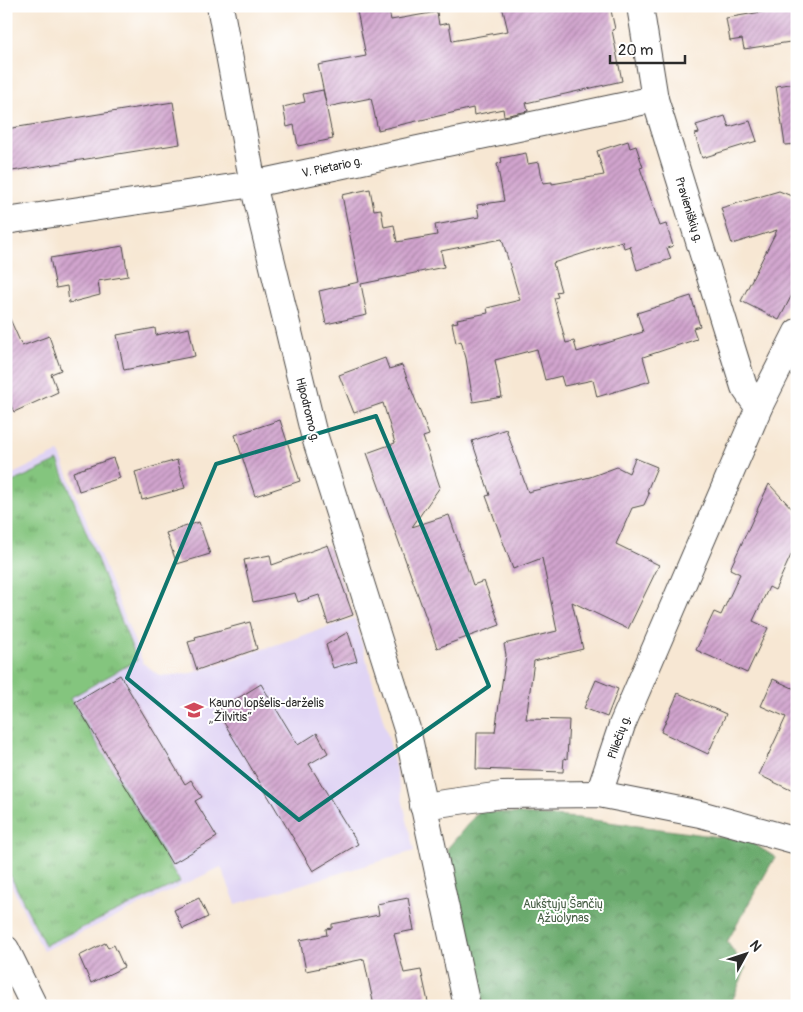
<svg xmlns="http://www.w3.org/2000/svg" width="803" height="1012" font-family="Pangolin,sans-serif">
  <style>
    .built { fill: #e0d4f4 }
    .forest { fill: url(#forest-crowns); stroke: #4b6a4c }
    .park { fill: url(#park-tufts); stroke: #587854 }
    .building { fill: url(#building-hatch) }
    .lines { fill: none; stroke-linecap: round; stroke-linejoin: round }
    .minor-casing { stroke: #4a4744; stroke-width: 28 }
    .minor { stroke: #fff; stroke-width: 26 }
    .marked { fill: none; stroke: #0f766e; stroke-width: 4; stroke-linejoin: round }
    .labels { text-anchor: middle; stroke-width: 4; stroke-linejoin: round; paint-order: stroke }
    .street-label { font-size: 12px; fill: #2b2b2b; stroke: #fff }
    .poi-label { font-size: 12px; fill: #2b2b2b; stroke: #fff; text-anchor: start }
    .park-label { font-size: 12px; fill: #4a6148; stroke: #fff }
  </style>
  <defs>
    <pattern id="forest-crowns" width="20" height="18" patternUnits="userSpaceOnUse" patternTransform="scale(1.25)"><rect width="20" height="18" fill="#6baa6d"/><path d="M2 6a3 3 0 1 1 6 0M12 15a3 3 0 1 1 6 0" fill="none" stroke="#588b5a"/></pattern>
    <pattern id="park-tufts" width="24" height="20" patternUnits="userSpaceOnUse" patternTransform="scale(1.25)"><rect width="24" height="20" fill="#84c57e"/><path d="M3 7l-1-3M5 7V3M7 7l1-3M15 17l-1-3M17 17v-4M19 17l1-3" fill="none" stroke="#6ca067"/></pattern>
    <pattern id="building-hatch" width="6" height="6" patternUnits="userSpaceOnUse" patternTransform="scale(1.25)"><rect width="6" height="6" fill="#d1a4ce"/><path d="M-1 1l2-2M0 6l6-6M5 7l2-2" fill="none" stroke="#aa86a7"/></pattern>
  </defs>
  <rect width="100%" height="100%" fill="#fff"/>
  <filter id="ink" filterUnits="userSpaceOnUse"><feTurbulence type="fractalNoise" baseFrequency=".02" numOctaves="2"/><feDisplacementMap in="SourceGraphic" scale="10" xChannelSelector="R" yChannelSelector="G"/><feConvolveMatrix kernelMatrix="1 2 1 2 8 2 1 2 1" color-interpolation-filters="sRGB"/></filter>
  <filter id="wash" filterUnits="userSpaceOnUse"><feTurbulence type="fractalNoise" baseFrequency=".0096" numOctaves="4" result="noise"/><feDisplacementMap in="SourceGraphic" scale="20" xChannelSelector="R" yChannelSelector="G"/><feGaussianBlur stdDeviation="1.12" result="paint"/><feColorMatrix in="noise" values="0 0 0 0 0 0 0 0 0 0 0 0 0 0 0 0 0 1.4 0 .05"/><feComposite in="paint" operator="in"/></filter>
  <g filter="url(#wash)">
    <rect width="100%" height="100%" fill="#f7e7d3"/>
    <polygon class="built" points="59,452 143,663 160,676 192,673 355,618 390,744 414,851 236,904 221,867 43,951 6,874 6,477"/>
    <polygon class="forest" points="479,811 579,818 749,841 775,857 727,942 746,968 730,1006 484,1006 447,849"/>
    <polygon class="park" points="58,461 137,660 70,698 180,882 45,945 6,867 6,485"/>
    <g id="blocks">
      <g class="building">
        <polygon points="356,6 388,6 391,20 437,12 439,25 449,23 452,41 508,31 502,6 610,6 615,29 612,30 622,81 526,103 528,111 504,116 503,109 474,115 473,108 378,130 371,98 327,107 318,65 366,56"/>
        <polygon points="797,6 797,41 744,49 742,39 730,41 726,18"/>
        <polygon points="797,83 797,144 785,145 776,86"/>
        <polygon points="323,90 333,139 298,146 294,125 287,127 283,107 305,102 303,94"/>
        <polygon points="173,102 180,144 6,172 6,129"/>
        <polygon points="725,116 729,127 750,121 757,141 702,158 695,134 699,133 696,125"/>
        <polygon points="628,141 630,148 636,146 643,167 640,168 660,226 666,224 673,246 667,248 671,259 637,270 630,246 624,248 622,241 553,263 561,291 556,292 558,297 554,298 566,343 574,341 577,352 643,332 637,313 691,296 700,326 693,328 697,339 643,357 650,381 597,397 593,380 564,386 561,376 545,380 537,349 495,360 502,397 473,402 466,358 461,341 456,343 452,323 458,322 457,319 488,313 487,308 520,300 502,239 441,251 444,267 361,284 367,315 326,324 319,291 359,282 342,195 370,189 374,210 381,209 384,227 394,225 397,242 437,235 435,225 479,217 477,205 504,201 497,164 502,163 501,158 526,153 528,164 539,162 543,183 552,182 552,184 604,175 597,151"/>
        <polygon points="779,191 794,197 797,191 797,285 779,320 741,301 777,230 732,244 721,208"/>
        <polygon points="123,246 128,276 98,281 100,295 69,303 67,286 56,288 50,258"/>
        <polygon points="6,310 22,346 49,336 61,370 51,374 58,392 14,412 6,394"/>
        <polygon points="155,328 156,335 189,328 195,356 124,370 117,335"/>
        <polygon points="385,358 389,369 402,365 429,435 423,437 440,487 412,527 449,515 473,585 484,581 500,625 437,648 367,453 395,443 383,403 354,413 339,375"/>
        <polygon points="280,420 300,481 255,496 235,435"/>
        <polygon points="506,429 528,492 590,477 617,467 629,473 635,458 657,467 647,491 649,494 644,505 632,508 616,544 659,565 628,629 572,602 583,649 534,661 526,719 569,720 567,759 564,758 563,772 476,769 477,732 495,732 506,655 504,644 557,631 542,558 513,569 486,496 490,495 472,441"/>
        <polygon points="113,458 120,478 79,491 73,472"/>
        <polygon points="177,460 185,488 142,500 135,472"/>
        <polygon points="769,484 797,514 797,542 775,590 769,587 753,621 768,628 747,673 696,650 714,612 721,615 740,574 730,569"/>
        <polygon points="199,522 210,554 177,564 166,533"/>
        <polygon points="328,545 353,615 328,624 319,595 298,602 295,593 253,602 244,560 270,555 272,565"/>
        <polygon points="250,622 257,649 197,670 188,642 196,640 195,637"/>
        <polygon points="348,632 357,661 333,668 326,645"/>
        <polygon points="120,675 185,784 191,780 202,797 195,801 217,837 172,864 75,702"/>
        <polygon points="773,679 797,690 797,793 759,775 786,717 761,706"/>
        <polygon points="596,680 618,689 607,717 584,708"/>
        <polygon points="261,684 298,745 317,733 328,753 309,764 358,844 313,871 217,711"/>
        <polygon points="678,693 726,714 708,754 661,732"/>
        <polygon points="199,898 208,917 183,929 174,910"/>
        <polygon points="408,898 414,930 394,934 404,973 421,970 428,1002 411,1006 374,1006 364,959 306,971 300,940 327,935 326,929 332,928 332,924 379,915 377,904"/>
        <polygon points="105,943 108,948 114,945 124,967 91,983 79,956"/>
      </g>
    </g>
  </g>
  <g filter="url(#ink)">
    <use href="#blocks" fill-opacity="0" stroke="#4a4744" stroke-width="1"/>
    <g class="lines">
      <g class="minor-casing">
        <g id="minor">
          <polyline points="220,6 253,184 313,431 407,729 467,1006"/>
          <polyline points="640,6 655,99 744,387 753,400 760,405"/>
          <polyline points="6,221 253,184 655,99"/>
          <polyline points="599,794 622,725 760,405 797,332"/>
          <polyline points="423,806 502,795 599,794 700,814 797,841"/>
          <polyline points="6,949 34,1006"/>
        </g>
      </g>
      <use href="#minor" class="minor"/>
    </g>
  </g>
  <path class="marked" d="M376 416 489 686 299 820 127 678 216 464Z"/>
  <defs>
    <g id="school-bare" transform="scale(1.5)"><path d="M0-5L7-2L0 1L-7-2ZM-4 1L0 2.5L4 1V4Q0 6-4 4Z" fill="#d1495b" stroke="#fff" stroke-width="2.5" paint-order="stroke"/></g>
  </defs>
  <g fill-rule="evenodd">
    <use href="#school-bare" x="194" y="710"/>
  </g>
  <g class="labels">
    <g class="street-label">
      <text transform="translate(332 167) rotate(-12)" y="4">V. Pietario g.</text>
      <text transform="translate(689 210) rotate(73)" y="4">Pravieniškių g.</text>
      <text transform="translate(308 410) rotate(76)" y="4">Hipodromo g.</text>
      <text transform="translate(619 737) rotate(-70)" y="4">Piliečių g.</text>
    </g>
    <g class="poi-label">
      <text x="209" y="707">Kauno lopšelis-darželis<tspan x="209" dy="14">„Žilvitis“</tspan></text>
    </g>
    <g class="park-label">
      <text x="563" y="908">Aukštųjų Šančių<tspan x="563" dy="14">Ąžuolynas</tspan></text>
    </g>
  </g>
  <rect width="803" height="1012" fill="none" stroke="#fff" stroke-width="25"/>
  <g transform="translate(746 954) rotate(50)" stroke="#ffffff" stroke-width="4" paint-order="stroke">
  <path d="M0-4L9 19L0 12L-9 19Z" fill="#2b2b2b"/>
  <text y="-8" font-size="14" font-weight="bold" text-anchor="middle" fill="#2b2b2b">N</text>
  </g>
  <path d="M610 55v8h75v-8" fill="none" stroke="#2b2b2b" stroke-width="2.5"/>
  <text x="618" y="55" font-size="15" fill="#2b2b2b" stroke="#ffffff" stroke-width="4" paint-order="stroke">20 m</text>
</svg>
